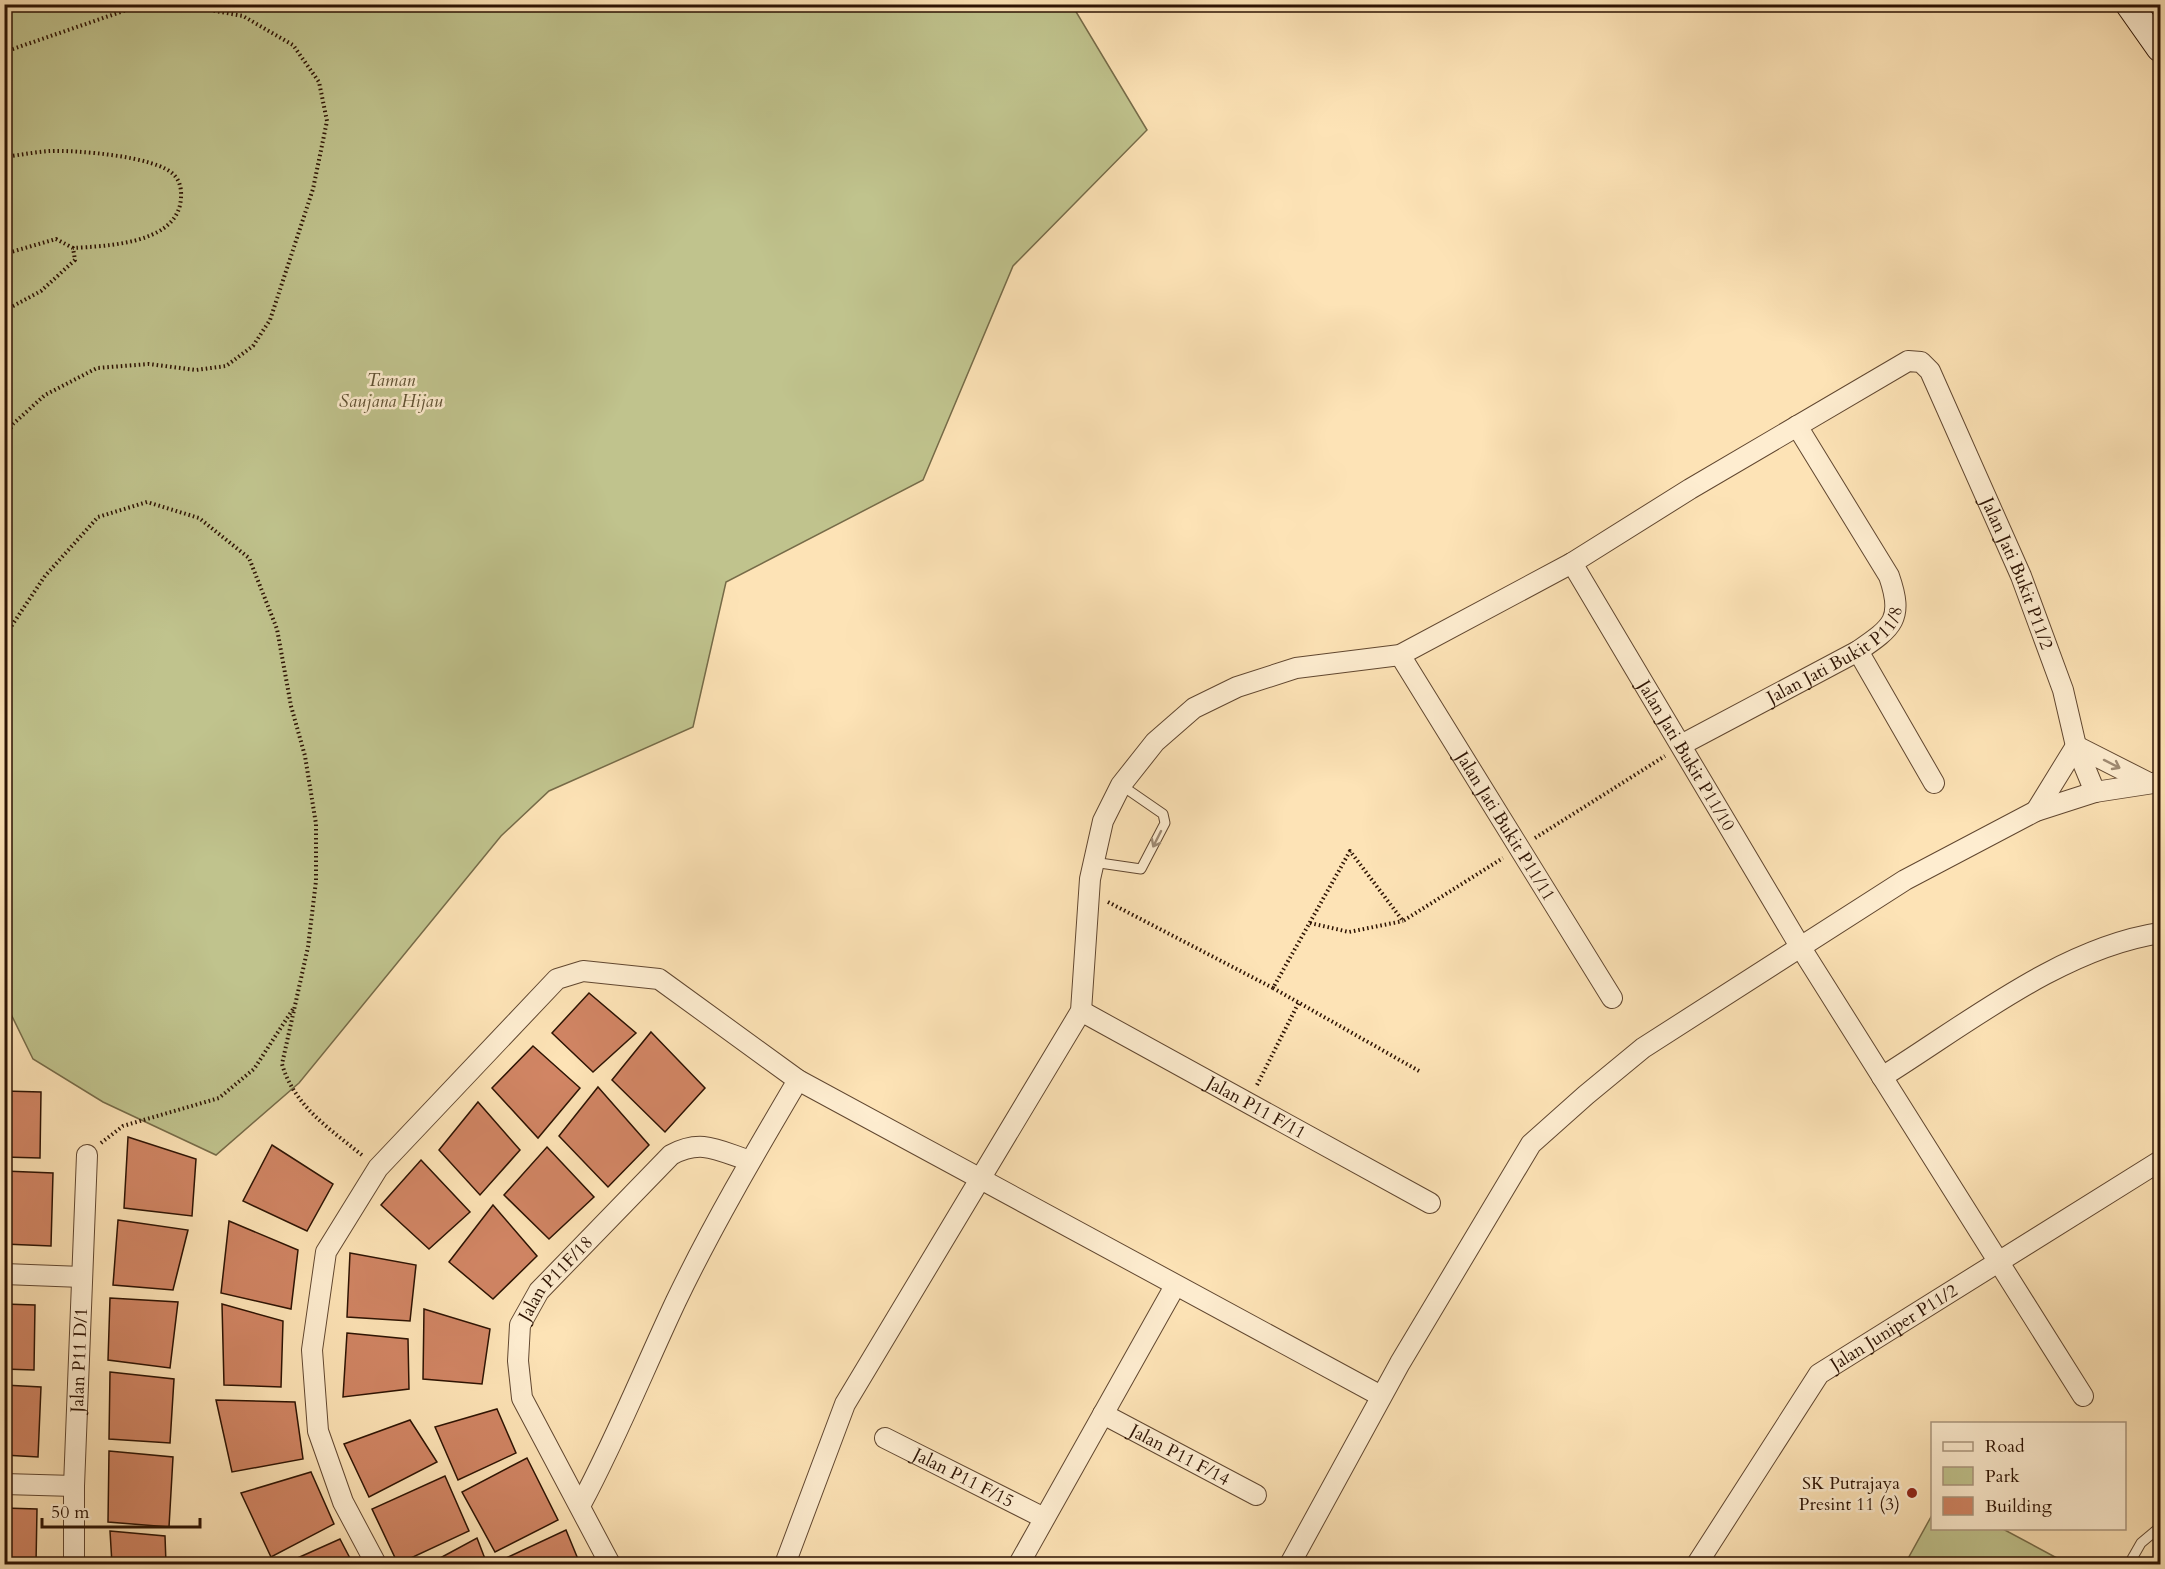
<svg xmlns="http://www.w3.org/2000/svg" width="2165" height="1569" font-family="Cardo,serif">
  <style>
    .green { fill: #c0c38d; stroke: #766b48; stroke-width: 1.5 }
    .building { fill: #d18564; stroke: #2d1303; stroke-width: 1.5 }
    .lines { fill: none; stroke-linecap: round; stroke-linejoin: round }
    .service-casing { stroke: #614730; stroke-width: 11 }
    .minor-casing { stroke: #614730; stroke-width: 22 }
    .secondary-casing { stroke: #2d1303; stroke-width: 29 }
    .path { stroke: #2d1303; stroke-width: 4; stroke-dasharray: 1.5 3; stroke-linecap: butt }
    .service { stroke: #feedd0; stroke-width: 9 }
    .minor { stroke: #feedd0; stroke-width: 20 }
    .secondary { stroke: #feedd0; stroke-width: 27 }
    .oneway { stroke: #a08b74 }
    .poi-dot { fill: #8f2418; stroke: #feedd0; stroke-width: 2 }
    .labels { text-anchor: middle; stroke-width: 5; stroke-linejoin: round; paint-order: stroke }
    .park-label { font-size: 18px; font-style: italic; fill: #605133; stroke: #feedd0 }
    .street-label { font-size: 18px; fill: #2d1303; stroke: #feedd0 }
    .poi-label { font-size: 18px; fill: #2d1303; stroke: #feedd0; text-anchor: end }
  </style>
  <rect width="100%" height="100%" fill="#fde3b6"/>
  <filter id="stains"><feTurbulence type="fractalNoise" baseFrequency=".00333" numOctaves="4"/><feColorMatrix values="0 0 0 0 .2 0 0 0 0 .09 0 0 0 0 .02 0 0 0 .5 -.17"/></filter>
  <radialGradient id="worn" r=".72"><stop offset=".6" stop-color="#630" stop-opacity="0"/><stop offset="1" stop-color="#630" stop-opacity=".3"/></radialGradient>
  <g class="green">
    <polygon points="5,4 1072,5 1147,130 1013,266 923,480 726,582 693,727 549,791 501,836 299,1083 216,1155 103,1102 33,1059 5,1002"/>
    <polygon points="1932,1515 1932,1528 2003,1529 2068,1564 1905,1564"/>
  </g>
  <g class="building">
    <polygon points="589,993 636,1033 593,1072 552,1033"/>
    <polygon points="651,1032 705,1088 665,1132 612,1080"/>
    <polygon points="533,1046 580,1088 538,1138 492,1088"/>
    <polygon points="598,1087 649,1145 608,1187 559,1136"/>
    <polygon points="4,1091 41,1092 40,1158 4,1157"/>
    <polygon points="478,1102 520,1150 480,1195 439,1150"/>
    <polygon points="128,1137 196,1159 192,1216 124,1208"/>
    <polygon points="272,1145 333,1184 307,1231 243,1201"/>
    <polygon points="547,1147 594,1197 549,1239 504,1195"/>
    <polygon points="421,1160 470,1212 429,1249 381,1205"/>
    <polygon points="4,1171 53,1173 51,1246 4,1244"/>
    <polygon points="493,1205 537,1256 493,1299 449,1262"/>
    <polygon points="118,1220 188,1230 173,1290 113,1285"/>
    <polygon points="229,1221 298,1250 291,1309 221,1293"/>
    <polygon points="350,1253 416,1265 410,1321 347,1317"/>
    <polygon points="110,1298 178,1302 170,1368 108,1360"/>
    <polygon points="4,1304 35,1305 34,1370 4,1369"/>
    <polygon points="222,1304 283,1321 281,1387 224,1385"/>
    <polygon points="424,1309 490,1329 482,1384 423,1379"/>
    <polygon points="347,1333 408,1339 409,1389 343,1397"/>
    <polygon points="110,1372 174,1379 170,1443 109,1439"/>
    <polygon points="4,1385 41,1387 38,1457 4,1455"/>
    <polygon points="216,1400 295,1402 303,1459 232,1472"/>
    <polygon points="497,1409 516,1453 458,1480 435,1427"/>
    <polygon points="410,1420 437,1462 369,1497 344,1444"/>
    <polygon points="109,1451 173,1457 169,1527 108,1522"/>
    <polygon points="527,1458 558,1520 495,1552 462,1492"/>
    <polygon points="311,1472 334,1524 271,1557 241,1493"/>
    <polygon points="445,1476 469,1531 398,1564 372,1509"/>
    <polygon points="4,1508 37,1509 36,1564 4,1564"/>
    <polygon points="566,1530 580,1564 507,1564 504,1559"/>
    <polygon points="110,1531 165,1536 166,1564 112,1564"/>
    <polygon points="477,1538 487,1564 429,1564"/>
    <polygon points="340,1539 353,1564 284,1564"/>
  </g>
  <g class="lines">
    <g class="service-casing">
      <g id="service">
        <polyline points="1093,862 1141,869 1165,823 1163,814 1121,785"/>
        <polyline points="2129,1564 2141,1543 2160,1527"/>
      </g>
    </g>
    <g class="minor-casing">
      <g id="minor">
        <path id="s1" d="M1572 563 1801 948 2083 1396"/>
        <polyline points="1858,651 1934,783"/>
        <path id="s2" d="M1400 655 1612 998"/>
        <path id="s3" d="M1681 745 1858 651C1893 627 1904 619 1889 576L1797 426"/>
        <polyline points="2036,811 2076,746 2147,782"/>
        <path id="s4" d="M1081 1011 1430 1203"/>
        <path d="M1882 1077C1967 1024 2061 948 2160 933"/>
        <polyline points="4,1274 82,1277"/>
        <path id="s5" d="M1103 1414 1256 1495"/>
        <path id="s6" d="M885 1438 1044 1518"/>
        <polyline points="4,1484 74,1486"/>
        <path d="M581 1504C616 1439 644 1369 676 1301 712 1226 755 1153 798 1080"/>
        <path id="s7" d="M74 1564V1486L87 1155"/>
        <polyline points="376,1564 343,1502 318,1431 312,1350 326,1252 378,1168 557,979 583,971 659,979 798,1080 1381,1396"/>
        <path id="s8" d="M610 1564 522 1398 518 1361 520 1325 539 1291 671 1155C702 1138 719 1151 750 1161"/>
        <path id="s9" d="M785 1564 845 1404 1081 1011 1090 879 1103 821 1121 785 1155 742 1194 708 1237 687 1296 668 1400 655 1572 563 1690 489 1908 361 1921 362 1930 371 2021 576 2063 690 2076 746 2095 792"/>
        <polyline points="1019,1564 1175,1286"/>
        <polyline points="1290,1564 1400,1363 1531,1144 1586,1095 1643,1048 1905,880 2036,811 2095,792 2160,782"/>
        <path id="s10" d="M1697 1564 1819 1374 2160 1161"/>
      </g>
    </g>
    <g class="secondary-casing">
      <polyline id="secondary" points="2129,4 2160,48"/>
    </g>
    <g class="path">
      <polyline points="4,52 144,4"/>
      <path d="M4 157C20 155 35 152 50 151 75 150 157 156 174 175 182 183 182 195 180 205 171 244 106 246 73 248"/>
      <polyline points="4,254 56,239 73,248 75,260 41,291 4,311"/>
      <polyline points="4,440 13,424 45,395 97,368 149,364 196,370 226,366 253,346 270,320 313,189 327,121 319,82 293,45 243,16 177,4"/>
      <path d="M4 637 45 576 98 517 147 502 199 518 249 558 277 629 291 706 305 756 316 824V881L308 947 282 1064C294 1106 330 1129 363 1156"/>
      <polyline points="1535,838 1665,756"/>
      <polyline points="1108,902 1273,988 1350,851 1403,921 1503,858"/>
      <polyline points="1310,923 1349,932 1403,921"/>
      <polyline points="1273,988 1419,1071"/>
      <polyline points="1257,1085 1299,1002"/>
      <polyline points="101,1143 123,1126 219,1098 254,1069 293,1009"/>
    </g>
    <use href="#service" class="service"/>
    <use href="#minor" class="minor"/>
    <use href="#secondary" class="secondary"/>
  </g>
  <defs><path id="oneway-shaft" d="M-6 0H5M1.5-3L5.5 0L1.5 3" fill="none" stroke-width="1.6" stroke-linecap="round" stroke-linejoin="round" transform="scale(1.5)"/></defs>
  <g class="oneway">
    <use href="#oneway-shaft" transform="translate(2112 764) rotate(27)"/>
    <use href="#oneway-shaft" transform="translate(1157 839) rotate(117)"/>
  </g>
  <circle class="poi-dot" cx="1912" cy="1493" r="6"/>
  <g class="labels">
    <g class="park-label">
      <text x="391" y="386">Taman<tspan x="391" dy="21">Saujana Hijau</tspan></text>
    </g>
    <g class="street-label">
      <text dy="6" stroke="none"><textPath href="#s9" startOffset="2016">Jalan Jati Bukit P11/2</textPath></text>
      <text dy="6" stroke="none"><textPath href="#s3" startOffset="180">Jalan Jati Bukit P11/8</textPath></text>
      <text dy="6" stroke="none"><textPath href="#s1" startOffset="224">Jalan Jati Bukit P11/10</textPath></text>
      <text dy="6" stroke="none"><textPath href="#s2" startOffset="201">Jalan Jati Bukit P11/11</textPath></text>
      <text dy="6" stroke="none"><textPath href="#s4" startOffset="200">Jalan P11 F/11</textPath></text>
      <text dy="6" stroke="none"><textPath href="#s8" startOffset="320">Jalan P11F/18</textPath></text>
      <text dy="6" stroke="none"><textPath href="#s10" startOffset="314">Jalan Juniper P11/2</textPath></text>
      <text dy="6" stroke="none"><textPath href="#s7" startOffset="204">Jalan P11 D/1</textPath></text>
      <text dy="6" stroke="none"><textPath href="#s5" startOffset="87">Jalan P11 F/14</textPath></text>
      <text dy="6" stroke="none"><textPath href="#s6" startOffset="88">Jalan P11 F/15</textPath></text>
    </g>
    <g class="poi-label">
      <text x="1900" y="1489">SK Putrajaya<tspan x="1900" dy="21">Presint 11 (3)</tspan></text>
    </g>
  </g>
  <rect width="2165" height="1569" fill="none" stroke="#fde3b6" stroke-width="24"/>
  <rect x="6" y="6" width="2153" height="1557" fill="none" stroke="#2d1303" stroke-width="3"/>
  <rect x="12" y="12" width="2141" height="1545" fill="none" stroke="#2d1303" stroke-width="1.5"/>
  <rect x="1931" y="1422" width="195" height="108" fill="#feedd0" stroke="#aa967e" stroke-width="1.5"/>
  <rect x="1943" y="1442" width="30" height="9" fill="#feedd0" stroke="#aa967e" stroke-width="1.5"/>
  <text x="1985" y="1452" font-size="18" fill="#2d1303">Road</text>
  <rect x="1943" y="1467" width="30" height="18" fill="#c0c38d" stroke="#aa967e" stroke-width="1.5"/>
  <text x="1985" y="1482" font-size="18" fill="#2d1303">Park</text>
  <rect x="1943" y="1497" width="30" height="18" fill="#d18564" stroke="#aa967e" stroke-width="1.5"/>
  <text x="1985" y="1512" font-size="18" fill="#2d1303">Building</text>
  <path d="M42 1518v9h158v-9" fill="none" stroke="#2d1303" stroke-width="3"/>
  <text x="51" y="1518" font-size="18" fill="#2d1303" stroke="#feedd0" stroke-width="4.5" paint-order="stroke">50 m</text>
  <rect width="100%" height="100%" filter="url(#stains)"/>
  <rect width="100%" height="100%" fill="url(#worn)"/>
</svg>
